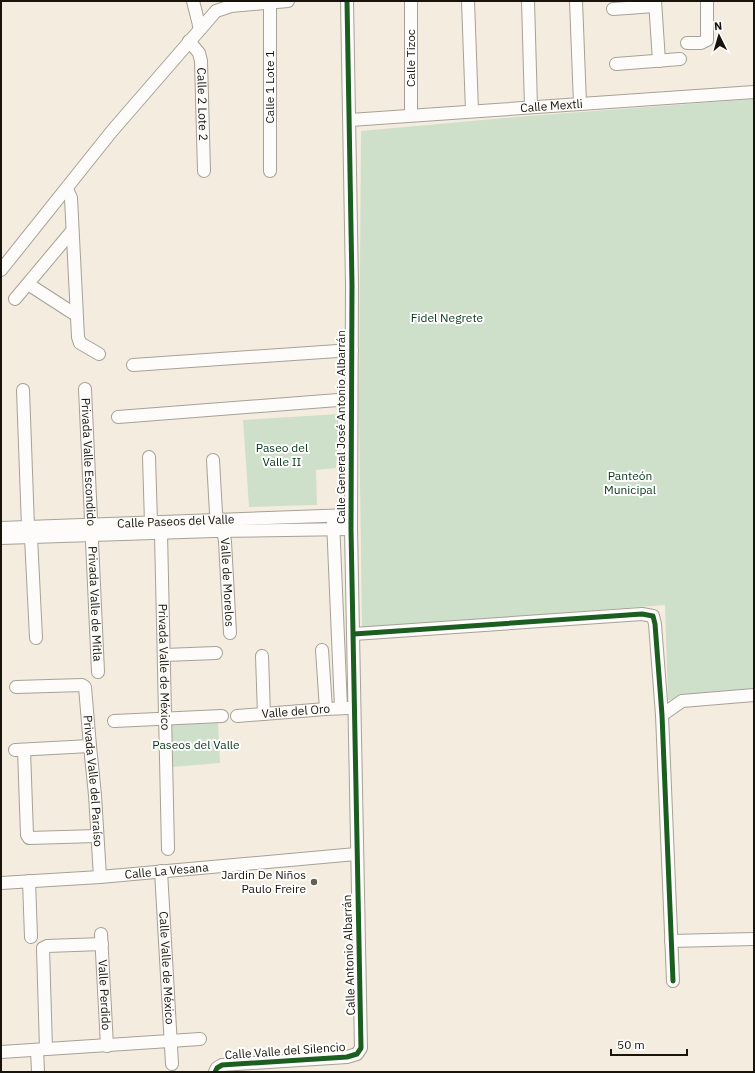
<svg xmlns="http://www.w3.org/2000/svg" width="755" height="1073" font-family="'IBM Plex Sans',sans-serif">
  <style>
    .green { fill: #cee0ca }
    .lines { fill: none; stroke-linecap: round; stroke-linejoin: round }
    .street-casing { stroke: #a6a196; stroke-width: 14 }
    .street { stroke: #fdfcfa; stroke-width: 12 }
    .cycleway-casing { stroke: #fff; stroke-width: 8 }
    .cycleway { stroke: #1b5e20; stroke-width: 5 }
    .poi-dot { fill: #656055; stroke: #fff; stroke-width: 1.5 }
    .labels { text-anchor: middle; stroke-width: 4; stroke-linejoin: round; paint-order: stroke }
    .street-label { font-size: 12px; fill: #18140b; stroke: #fff }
    .park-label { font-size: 12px; fill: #043618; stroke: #fff }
    .poi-label { font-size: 12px; fill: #18140b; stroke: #fff; text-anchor: end }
  </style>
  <rect width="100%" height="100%" fill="#f4eddf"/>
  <g class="green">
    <polygon points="754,99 754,692 668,700 665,605 362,628 359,411 361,131 528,116"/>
    <polygon points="339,414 336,468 316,470 317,505 249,507 243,420"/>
    <polygon points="218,723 220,763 172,767 171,725"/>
  </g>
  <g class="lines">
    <g class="street-casing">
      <g id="street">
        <polyline points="193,1 200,29"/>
        <polyline points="411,1 411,115"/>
        <polyline points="468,1 472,111"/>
        <polyline points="528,1 531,107"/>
        <polyline points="576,1 580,104"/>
        <polyline points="655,1 659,61"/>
        <polyline points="270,3 270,171"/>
        <polyline points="613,9 655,6"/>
        <path id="s1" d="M189 41 199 53 201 61 204 171"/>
        <polyline points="687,43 701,43 707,40 707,1"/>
        <polyline points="616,64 680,59"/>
        <path id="s2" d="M350 120 754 92"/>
        <polyline points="67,189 71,198 78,337 80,343 99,354"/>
        <polyline points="1,270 112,131 216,11 231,6 288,1"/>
        <polyline points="28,284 76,315"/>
        <polyline points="15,299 72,231"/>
        <polyline points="133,365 352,350"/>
        <path id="s3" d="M85 389 98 672"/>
        <polyline points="23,390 28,527"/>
        <polyline points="118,417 351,399"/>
        <polyline points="149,457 151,523"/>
        <path id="s4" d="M213 460 216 513 224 535 225 542 230 633"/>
        <polyline points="333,521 341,708"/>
        <path id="s5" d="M1 528 351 515"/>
        <path id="s6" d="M161 533 168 849"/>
        <polyline points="31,537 36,638"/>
        <polyline points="1,538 214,531 351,529"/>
        <polyline points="354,634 642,614 653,616 655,624 662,715 673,981"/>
        <polyline points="322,650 326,709"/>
        <polyline points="165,655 216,653"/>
        <polyline points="262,656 264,714"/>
        <path id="s7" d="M16 687 82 685 85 687 90 746 95 795 100 877"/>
        <polyline points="662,715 682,701 754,695"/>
        <path id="s8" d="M237 716 326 709 349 708"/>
        <polyline points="114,721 222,716"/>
        <polyline points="15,750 90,746"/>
        <polyline points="24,750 27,835 29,838 97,836"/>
        <path id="s9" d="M161 871 172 1064"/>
        <polyline points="29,881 31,937"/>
        <path id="s10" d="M1 883 100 877 356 854"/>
        <path id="s11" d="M101 934 107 1046"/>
        <polyline points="671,941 754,939"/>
        <polyline points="46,1049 43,948 47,946 102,944"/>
        <polyline points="37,1050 38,1072"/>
        <polyline points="1,1052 200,1039"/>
        <polyline points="215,1072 217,1068 222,1065 347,1057 357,1054 361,1048 351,529 352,285 347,1"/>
      </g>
    </g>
    <use href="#street" class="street"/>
    <g class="cycleway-casing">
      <g id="cycleway">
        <polyline points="354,634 642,614 653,616 655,624 662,715 673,981"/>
        <polyline points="215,1072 217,1068 222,1065 347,1057 357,1054 361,1048 351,529 352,285 347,1"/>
      </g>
    </g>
    <use href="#cycleway" class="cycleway"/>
  </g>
  <circle class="poi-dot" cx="314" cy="882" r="4"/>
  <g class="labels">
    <g class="street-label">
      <text transform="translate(411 58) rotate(-90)" y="4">Calle Tizoc</text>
      <text transform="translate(270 87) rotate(-90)" y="4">Calle 1 Lote 1</text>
      <text dy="4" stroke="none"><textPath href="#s1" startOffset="67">Calle 2 Lote 2</textPath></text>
      <text dy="4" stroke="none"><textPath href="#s2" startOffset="202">Calle Mextli</textPath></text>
      <text transform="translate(341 427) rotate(-90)" y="4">Calle General José Antonio Albarrán</text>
      <text dy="4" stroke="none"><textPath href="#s3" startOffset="73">Privada Valle Escondido</textPath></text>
      <text dy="4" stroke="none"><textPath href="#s5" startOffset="175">Calle Paseos del Valle</textPath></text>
      <text dy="4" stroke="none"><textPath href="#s4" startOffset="124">Valle de Morelos</textPath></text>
      <text dy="4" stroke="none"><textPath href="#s3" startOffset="215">Privada Valle de Mitla</textPath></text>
      <text dy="4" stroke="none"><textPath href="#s6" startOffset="134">Privada Valle de México</textPath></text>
      <text dy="4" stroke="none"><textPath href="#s8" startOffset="59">Valle del Oro</textPath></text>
      <text dy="4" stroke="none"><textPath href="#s7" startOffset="164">Privada Valle del Paraíso</textPath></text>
      <text dy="4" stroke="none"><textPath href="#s10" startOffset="166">Calle La Vesana</textPath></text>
      <text transform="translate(349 955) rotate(-92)" y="4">Calle Antonio Albarrán</text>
      <text dy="4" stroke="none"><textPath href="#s9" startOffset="97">Calle Valle de México</textPath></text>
      <text dy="4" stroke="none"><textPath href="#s11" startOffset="61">Valle Perdido</textPath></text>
      <text transform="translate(285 1051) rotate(-4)" y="4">Calle Valle del Silencio</text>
    </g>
    <g class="park-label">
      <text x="447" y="322">Fidel Negrete</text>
      <text x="282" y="452">Paseo del<tspan x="282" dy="14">Valle II</tspan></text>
      <text x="630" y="480">Panteón<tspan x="630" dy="14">Municipal</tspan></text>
      <text x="196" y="749">Paseos del Valle</text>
    </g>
    <g class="poi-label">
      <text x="306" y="879">Jardin De Niños<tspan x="306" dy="14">Paulo Freire</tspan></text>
    </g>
  </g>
  <rect width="755" height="1073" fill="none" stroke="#18140b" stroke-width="4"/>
  <g transform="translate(719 36) rotate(355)" stroke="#ffffff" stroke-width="3" paint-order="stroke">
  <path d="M0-3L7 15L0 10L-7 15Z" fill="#18140b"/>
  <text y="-6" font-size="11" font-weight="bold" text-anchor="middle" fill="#18140b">N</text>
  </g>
  <path d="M611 1049v6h76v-6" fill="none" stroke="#18140b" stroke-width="2"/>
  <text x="617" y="1049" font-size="12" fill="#18140b" stroke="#ffffff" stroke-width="3" paint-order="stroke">50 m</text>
</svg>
